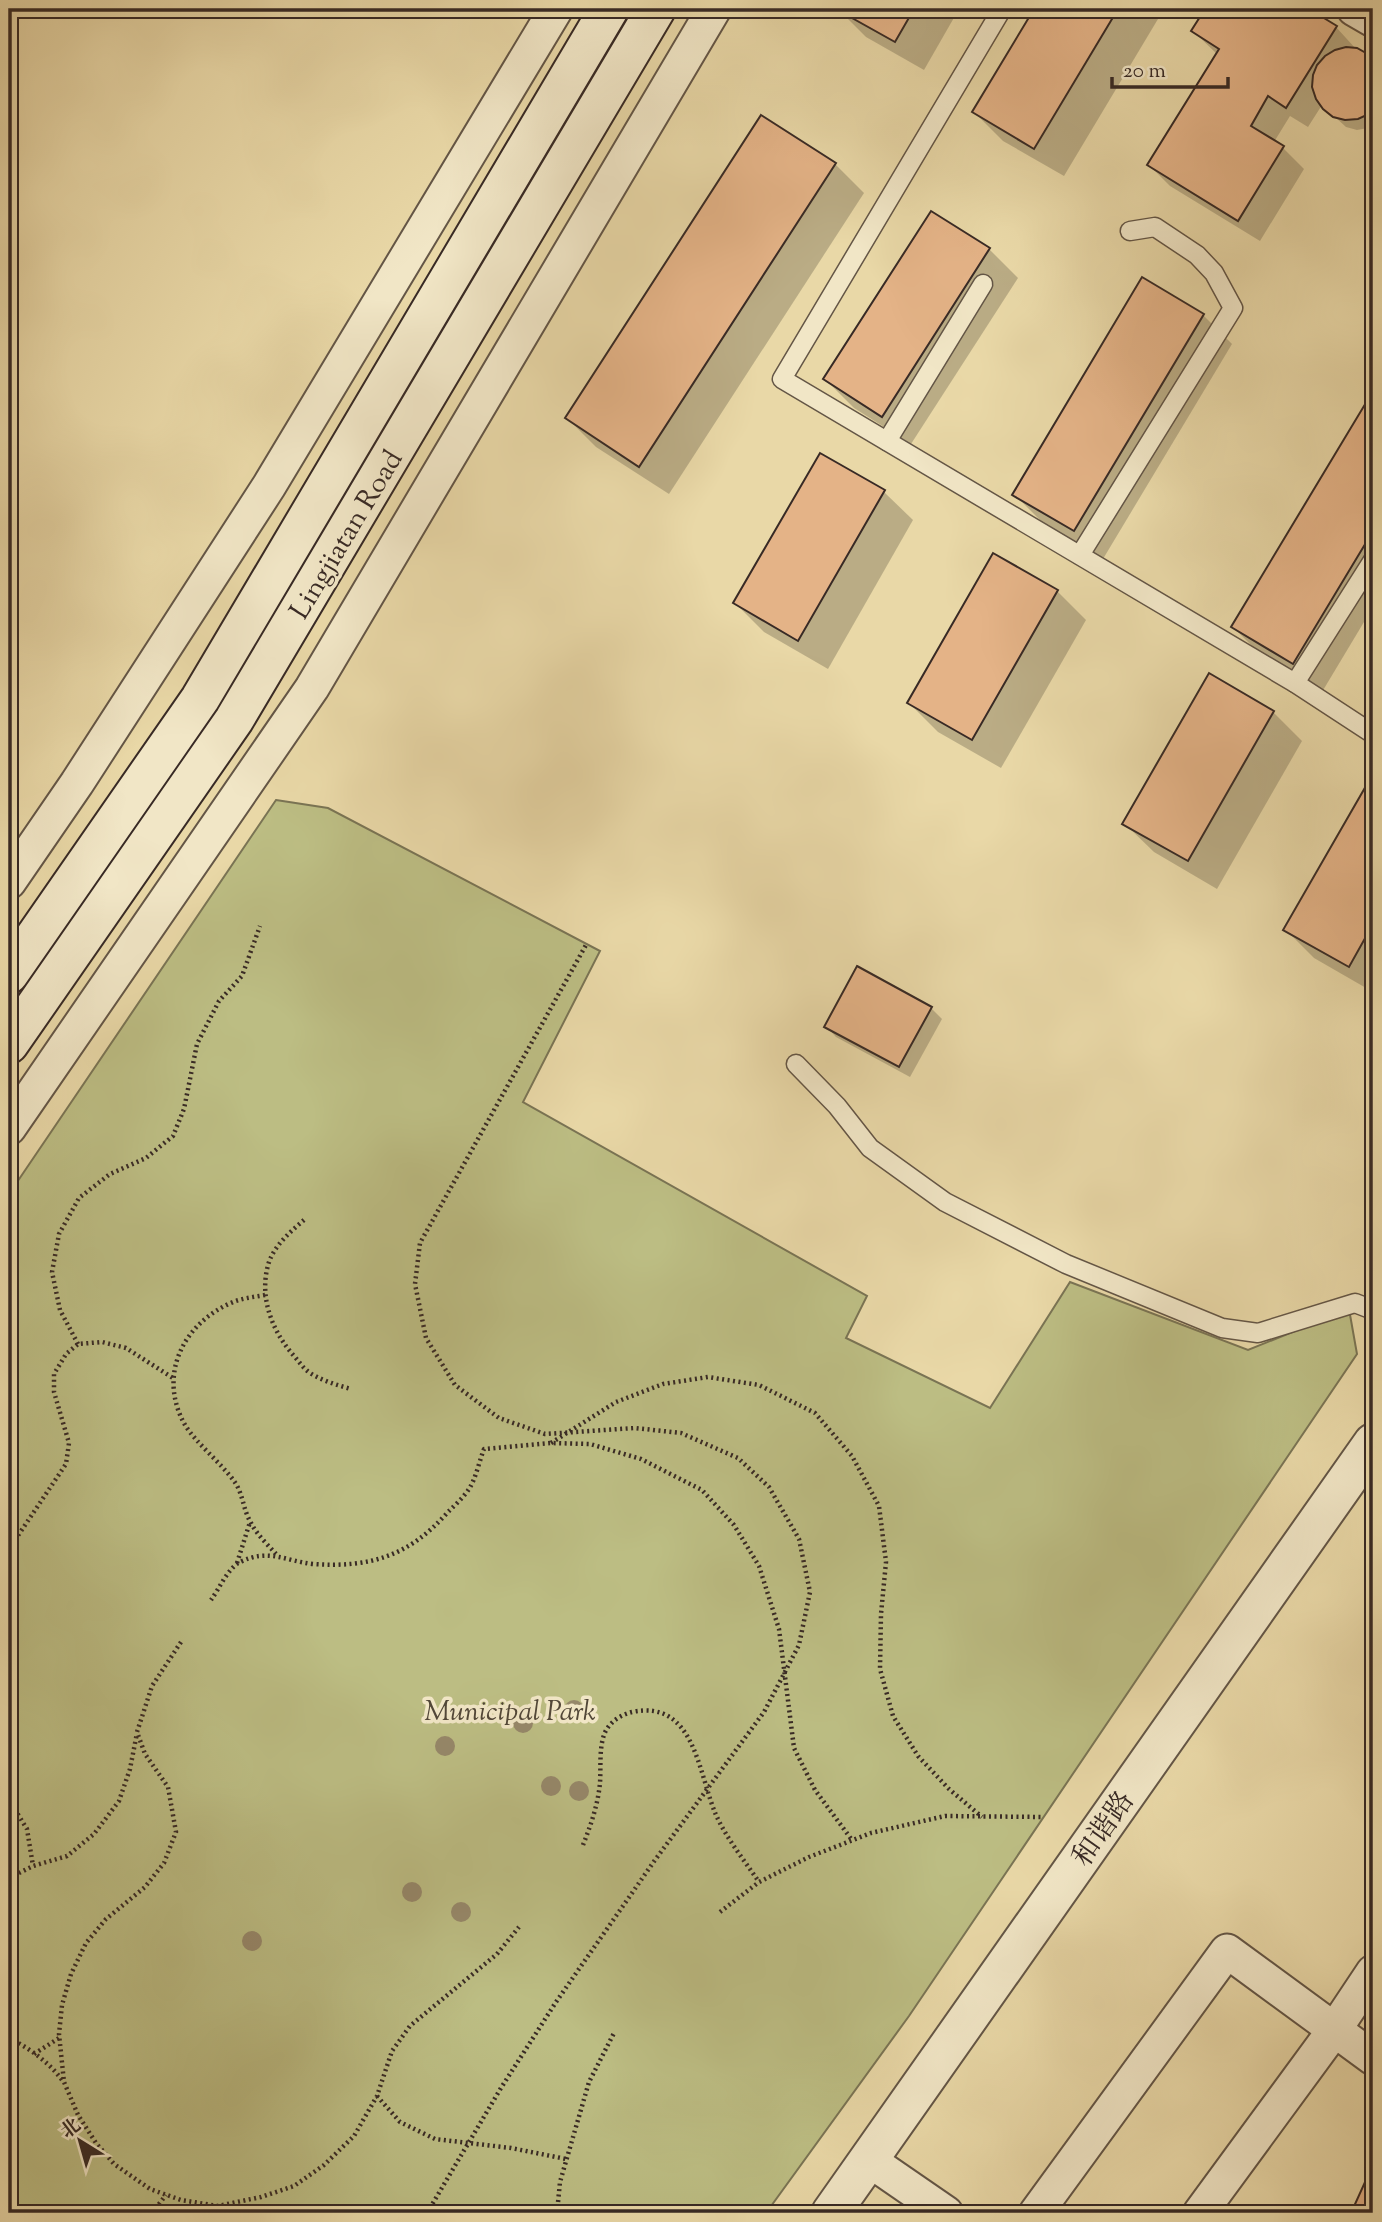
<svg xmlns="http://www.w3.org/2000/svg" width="1382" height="2222" font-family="'Sorts Mill Goudy','Noto Serif SC',serif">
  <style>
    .green { fill: #bcbd83; stroke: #7a7454; stroke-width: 2 }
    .shadow { fill: #0003 }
    .building { fill: #e4b387; stroke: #382a25; stroke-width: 2 }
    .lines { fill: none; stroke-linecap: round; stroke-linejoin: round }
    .service-casing { stroke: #645646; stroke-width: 21 }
    .minor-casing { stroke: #645646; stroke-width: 37 }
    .tertiary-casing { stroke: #645646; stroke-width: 42 }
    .secondary-casing { stroke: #382a25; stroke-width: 42 }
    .path { stroke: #382a25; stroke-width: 4.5; stroke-dasharray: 2 3.5; stroke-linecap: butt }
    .service { stroke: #f1e6c6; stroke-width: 18 }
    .minor { stroke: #f1e6c6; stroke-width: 33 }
    .tertiary { stroke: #f1e6c6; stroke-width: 38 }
    .secondary { stroke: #f1e6c6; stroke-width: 38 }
    .tree { fill: #96886a }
    .labels { text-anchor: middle; stroke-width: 7; stroke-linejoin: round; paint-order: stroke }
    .street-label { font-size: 28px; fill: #382a25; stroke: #f1e6c6 }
    .park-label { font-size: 28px; font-style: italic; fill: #524738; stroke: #f1e6c6 }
  </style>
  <rect width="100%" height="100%" fill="#e9d8a7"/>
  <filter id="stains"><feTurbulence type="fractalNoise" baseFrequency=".00286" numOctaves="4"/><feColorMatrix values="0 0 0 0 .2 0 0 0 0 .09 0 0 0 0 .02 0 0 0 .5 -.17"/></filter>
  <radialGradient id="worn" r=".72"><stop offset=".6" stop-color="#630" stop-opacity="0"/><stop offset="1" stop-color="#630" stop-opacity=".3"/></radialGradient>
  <polygon class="green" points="276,800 328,808 600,951 523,1102 867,1296 846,1338 990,1408 1070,1282 1248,1350 1349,1309 1357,1354 909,2016 766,2213 9,2213 9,1194"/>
  <g class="shadow">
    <polygon points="838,9 959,9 924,70 866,37"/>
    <polygon points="1036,9 1164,9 1064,176 1003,141 974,112"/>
    <polygon points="1207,9 1305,9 1336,27 1356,49 1373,59 1373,127 1357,130 1346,127 1322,105 1308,127 1290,116 1274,142 1283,148 1304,169 1260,241 1170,186 1149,165 1217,54 1193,31"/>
    <polygon points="835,164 864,193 669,494 596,447 567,418"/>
    <polygon points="989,249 1018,278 911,444 854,408 825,379"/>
    <polygon points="1203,315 1232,344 1103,559 1043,523 1014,494"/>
    <polygon points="1373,395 1373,607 1322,692 1262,656 1233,627"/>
    <polygon points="820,455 884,492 913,520 828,669 764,632 735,603"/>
    <polygon points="1057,591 1086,620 1001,768 938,732 909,703"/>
    <polygon points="1210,676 1273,712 1302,741 1217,889 1154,852 1125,824"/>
    <polygon points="1370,781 1373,783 1373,992 1314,958 1285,929"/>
    <polygon points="931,1008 942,1019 910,1077 836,1037 826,1026"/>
  </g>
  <g class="building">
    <polygon points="836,9 914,9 895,42"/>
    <polygon points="1034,9 1118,9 1034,149 972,112"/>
    <polygon points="1205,9 1309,9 1337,26 1286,108 1268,96 1251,126 1284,146 1238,221 1147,165 1219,49 1191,31"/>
    <polygon points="1346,47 1357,48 1373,57 1373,110 1369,114 1358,119 1345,120 1333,117 1323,109 1316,99 1312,87 1313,75 1317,65 1325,56 1335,50"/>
    <polygon points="761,115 836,163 639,467 565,418"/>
    <polygon points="931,211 990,248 882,417 823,379"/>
    <polygon points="1142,277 1204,314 1074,531 1012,495"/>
    <polygon points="1373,391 1373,531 1293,664 1231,627"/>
    <polygon points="820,453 885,490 798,641 733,603"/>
    <polygon points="993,553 1058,590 972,740 907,703"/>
    <polygon points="1209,673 1274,711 1188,861 1122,824"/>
    <polygon points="1370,779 1373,781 1373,924 1349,967 1283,930"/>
    <polygon points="857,966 932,1007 899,1067 824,1027"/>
    <polygon points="1365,2182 1373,2186 1373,2213 1351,2213"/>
  </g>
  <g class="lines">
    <g class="service-casing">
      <g id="service">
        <polyline points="1002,9 782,379 1295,683 1373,734"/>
        <polyline points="887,441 983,284"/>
        <polyline points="1080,555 1233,308 1214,273 1197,255 1155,227 1130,231"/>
        <polyline points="1295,683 1373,560"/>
        <polyline points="796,1064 837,1106 870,1148 945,1202 1066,1264 1222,1328 1258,1333 1355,1303 1373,1310"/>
      </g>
    </g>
    <g class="minor-casing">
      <g id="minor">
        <polyline points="1354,9 1373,20"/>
        <polyline points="9,882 77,783 269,486 556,9"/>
        <polyline points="9,1128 312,688 714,9"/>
        <polyline points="869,2160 946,2213"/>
        <polyline points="1036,2213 1227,1951 1373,2058"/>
        <polyline points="1200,2213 1335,2029 1373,1972"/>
      </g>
    </g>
    <g class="tertiary-casing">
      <polyline id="tertiary" points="831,2213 1373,1443"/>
    </g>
    <g class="secondary-casing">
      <g id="secondary">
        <polyline points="9,974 200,699 609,9"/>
        <polyline points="9,1044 234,720 656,9"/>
      </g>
    </g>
    <g class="path">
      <path d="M304 1220C290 1232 275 1245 269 1262 258 1296 272 1332 295 1357 300 1363 304 1369 310 1373 323 1381 337 1385 351 1389"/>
      <path d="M265 1295C254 1297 243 1298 233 1302 183 1323 157 1375 185 1425 196 1443 221 1463 234 1481 243 1493 243 1509 250 1521 256 1534 268 1545 277 1555"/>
      <polyline points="78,1344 60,1310 52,1272 59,1234 79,1198 110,1174 146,1158 173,1136 184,1109 197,1044 219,1001 242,976 260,926"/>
      <polyline points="551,1443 616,1402 663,1384 708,1377 759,1385 815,1413 852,1456 879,1506 886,1562 881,1614 880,1669 893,1716 918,1756 949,1789 982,1817"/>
      <polyline points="9,1549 66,1464 69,1443 54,1392 54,1374 66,1354 78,1344 102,1342 126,1348 173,1378"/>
      <polyline points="237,1563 250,1522"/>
      <path d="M211 1600C219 1589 228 1568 240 1562 269 1548 285 1561 313 1564 370 1568 409 1556 447 1513 454 1506 463 1498 469 1489 476 1478 479 1462 484 1449L550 1443 590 1444 641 1459 702 1490 734 1525 759 1566 779 1629 794 1748 815 1790 852 1840"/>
      <polyline points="181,1642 152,1686 137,1732 145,1754 168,1787 176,1832 164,1863 145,1887 106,1919 86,1943 71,1974 62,2005 59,2034 64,2082 78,2115 96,2143 114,2164 150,2189 181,2200 218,2206 261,2197 294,2186 324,2165 354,2136 377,2096 392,2051 410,2026 497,1954 519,1927"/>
      <polyline points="9,1800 27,1829 33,1866"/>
      <path d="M583 1845C591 1825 598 1804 600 1783 601 1768 599 1749 604 1735 608 1723 620 1715 632 1712 695 1699 698 1773 716 1815 727 1839 744 1860 759 1882"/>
      <polyline points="9,1878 33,1866 67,1856 94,1834 119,1801 130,1769 137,1733"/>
      <polyline points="720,1912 759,1882 809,1857 871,1833 945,1816 1042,1817"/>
      <path d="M9 2038C29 2048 49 2062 62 2080"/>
      <polyline points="34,2054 59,2038"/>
      <polyline points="377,2096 400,2122 435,2139 511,2148 566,2159"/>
      <polyline points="219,2206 220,2213"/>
      <polyline points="152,2213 166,2195"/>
      <polyline points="427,2213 501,2088 556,2002 655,1860 764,1712 799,1645 810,1592 799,1539 769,1487 738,1458 681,1433 635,1428 545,1434 499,1418 455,1385 426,1338 415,1284 420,1243 586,945"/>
      <polyline points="557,2213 560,2182 589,2082 614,2033"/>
    </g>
    <use href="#service" class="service"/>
    <use href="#minor" class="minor"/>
    <use href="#tertiary" class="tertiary"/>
    <use href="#secondary" class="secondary"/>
  </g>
  <g class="tree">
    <circle cx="574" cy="1710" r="10"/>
    <circle cx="523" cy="1723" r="10"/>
    <circle cx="445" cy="1746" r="10"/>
    <circle cx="551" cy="1786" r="10"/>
    <circle cx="579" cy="1791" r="10"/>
    <circle cx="412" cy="1892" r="10"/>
    <circle cx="461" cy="1912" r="10"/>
    <circle cx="252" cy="1941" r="10"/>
  </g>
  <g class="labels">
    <g class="street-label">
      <text transform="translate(345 534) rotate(-59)" y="10">Lingjiatan Road</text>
      <text transform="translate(1102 1828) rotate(-55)" y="10">和谐路</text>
    </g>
    <g class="park-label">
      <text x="510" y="1720">Municipal Park</text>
    </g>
  </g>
  <rect width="1382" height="2222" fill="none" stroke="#e9d8a7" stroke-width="35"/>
  <rect x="10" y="10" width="1361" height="2201" fill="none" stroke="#382a25" stroke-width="3.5"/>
  <rect x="18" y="18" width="1347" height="2187" fill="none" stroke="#382a25" stroke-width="2"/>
  <g transform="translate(80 2141) rotate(323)" stroke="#f1e6c6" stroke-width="5" paint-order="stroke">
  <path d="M0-5L12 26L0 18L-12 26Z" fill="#382a25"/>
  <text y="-10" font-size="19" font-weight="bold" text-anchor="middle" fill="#382a25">北</text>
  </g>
  <path d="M1112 77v10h116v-10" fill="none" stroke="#382a25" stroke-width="3.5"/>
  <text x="1123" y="77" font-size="21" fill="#382a25" stroke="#f1e6c6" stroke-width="5" paint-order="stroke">20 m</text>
  <rect width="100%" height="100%" filter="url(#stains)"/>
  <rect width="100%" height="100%" fill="url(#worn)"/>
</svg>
